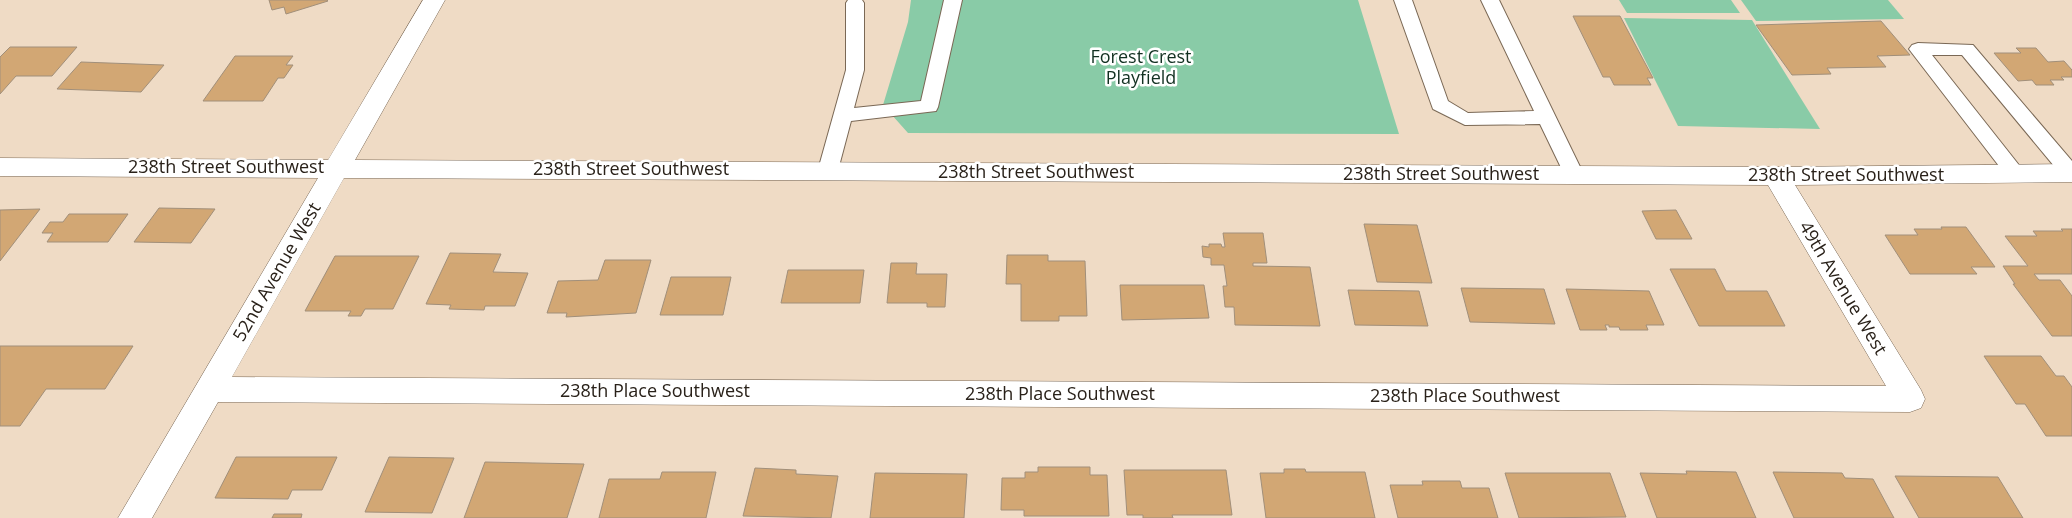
<svg xmlns="http://www.w3.org/2000/svg" width="2072" height="518" font-family="'Open Sans',sans-serif">
  <style>
    .green { fill: #89cba7 }
    .building { fill: #d2a774; stroke: #a18f7a }
    .lines { fill: none; stroke-linecap: round; stroke-linejoin: round }
    .lane-casing { stroke: #7a6855; stroke-width: 2 }
    .street-casing { stroke: #7a6855; stroke-width: 1 }
    .lane { fill: #fff; fill-rule: evenodd }
    .street { fill: #fff; fill-rule: evenodd }
    .labels { text-anchor: middle; stroke-width: 5; stroke-linejoin: round; paint-order: stroke }
    .park-label { font-size: 18px; fill: #123021; stroke: #fff }
    .street-label { font-size: 18px; fill: #292119; stroke: #fff }
  </style>
  <rect width="100%" height="100%" fill="#efdbc5"/>
  <g class="green">
    <polygon points="911,0 1358,0 1399,134 908,133 883,105 908,22"/>
    <polygon points="1619,0 1731,0 1740,13 1627,13"/>
    <polygon points="1741,0 1888,0 1904,19 1756,21"/>
    <polygon points="1624,18 1752,20 1820,129 1678,126"/>
  </g>
  <g class="building">
    <polygon points="269,0 327,0 328,1 286,14 284,7 272,10"/>
    <polygon points="1573,16 1620,16 1653,78 1647,78 1651,85 1614,85 1610,77 1603,77"/>
    <polygon points="1881,21 1910,55 1877,56 1886,67 1827,68 1831,74 1792,75 1756,25"/>
    <polygon points="10,47 77,47 52,76 16,76 0,94 0,57"/>
    <polygon points="2016,48 2036,48 2048,62 2064,61 2072,70 2072,77 2061,77 2064,80 2050,80 2054,85 2036,85 2032,80 2018,81 1994,53 2021,53"/>
    <polygon points="235,56 293,56 286,65 293,65 284,78 278,78 263,101 203,101"/>
    <polygon points="81,62 164,65 141,92 57,89"/>
    <polygon points="159,208 215,209 191,243 134,242"/>
    <polygon points="40,209 0,261 0,210"/>
    <polygon points="1676,210 1692,239 1656,239 1642,211"/>
    <polygon points="69,214 128,214 108,242 47,242 53,233 42,233 50,222 63,222"/>
    <polygon points="1364,224 1417,225 1432,283 1377,282"/>
    <polygon points="1941,227 1966,227 1995,267 1971,267 1977,274 1910,274 1885,235 1918,235 1914,229 1942,229"/>
    <polygon points="2061,229 2072,229 2072,274 2034,274 2039,280 2060,280 2072,296 2072,336 2052,336 2013,284 2015,284 2003,266 2028,266 2005,236 2037,236 2033,231 2063,231"/>
    <polygon points="1223,233 1263,233 1267,263 1253,263 1253,266 1310,267 1320,326 1235,325 1234,307 1225,307 1223,286 1227,286 1224,265 1211,265 1211,258 1203,257 1202,246 1209,247 1209,244 1221,244 1222,247 1225,247"/>
    <polygon points="450,253 501,254 493,272 528,273 515,306 485,306 484,310 449,309 451,305 426,304"/>
    <polygon points="1007,255 1048,255 1048,261 1085,261 1087,316 1059,316 1059,321 1021,321 1021,284 1006,284"/>
    <polygon points="335,256 419,256 393,309 365,309 361,316 348,316 351,311 305,311"/>
    <polygon points="605,260 651,260 636,313 566,317 567,313 547,313 558,281 598,280"/>
    <polygon points="891,263 917,263 916,274 947,274 945,307 927,307 927,303 887,303"/>
    <polygon points="1670,269 1715,269 1726,291 1767,291 1785,326 1699,326"/>
    <polygon points="788,270 864,270 860,303 781,303"/>
    <polygon points="671,277 731,277 723,315 660,315"/>
    <polygon points="1120,285 1204,285 1209,318 1122,320"/>
    <polygon points="1461,288 1544,289 1555,324 1470,322"/>
    <polygon points="1566,289 1649,291 1664,325 1646,325 1648,330 1620,330 1619,327 1609,327 1609,325 1605,325 1607,330 1580,330"/>
    <polygon points="1348,290 1419,291 1428,326 1355,325"/>
    <polygon points="0,346 133,346 105,389 46,389 20,426 0,426"/>
    <polygon points="1984,356 2041,356 2056,376 2064,376 2072,387 2072,436 2046,436 2025,404 2016,404"/>
    <polygon points="236,457 337,457 322,490 292,490 288,499 215,498"/>
    <polygon points="389,457 454,458 432,513 365,512"/>
    <polygon points="485,462 584,464 567,518 464,518"/>
    <polygon points="1038,467 1090,467 1090,475 1107,475 1109,516 1024,516 1024,510 1001,510 1002,478 1025,478 1025,472 1038,472"/>
    <polygon points="755,468 796,470 796,474 838,476 831,518 743,516"/>
    <polygon points="1284,469 1305,469 1306,472 1365,472 1375,518 1266,518 1260,473 1284,473"/>
    <polygon points="1124,470 1226,470 1232,515 1172,515 1173,518 1143,518 1143,515 1127,515"/>
    <polygon points="1686,471 1736,472 1756,518 1657,518 1640,473 1687,474"/>
    <polygon points="662,472 716,472 706,518 599,518 609,479 660,479"/>
    <polygon points="1773,472 1842,473 1845,478 1873,479 1894,518 1794,518"/>
    <polygon points="875,473 967,474 964,518 870,518"/>
    <polygon points="1505,473 1610,473 1626,517 1519,518"/>
    <polygon points="1895,476 1998,477 2023,518 1919,518"/>
    <polygon points="1422,481 1460,481 1462,488 1489,488 1498,518 1398,518 1390,485 1423,485"/>
    <polygon points="274,514 302,514 301,518 272,518"/>
  </g>
  <g class="lines">
    <g class="lane-casing">
      <g id="lane">
        <polygon points="848,0 862,0 864,3 864,70 854,108 921,101 944,0 962,0 938,107 936,111 851,121 838,170 835,175 828,177 821,175 818,170 846,70 846,3"/>
        <polygon points="1394,0 1412,0 1448,101 1468,113 1534,111 1481,0 1499,0 1584,175 1581,180 1574,182 1567,180 1540,124 1465,125 1433,109"/>
        <polygon points="1918,43 1973,45 2072,161 2072,180 2064,178 1962,55 1932,55 2026,174 2023,179 2016,181 2009,179 1912,53 1909,49 1912,45"/>
      </g>
    </g>
    <g class="street-casing">
      <path id="street" d="M423 0H445L355 160 1776 167 2072 164V182L1795 185 1921 390 1925 399 1921 408 1910 412 218 402 152 518H118L318 178 0 176V158L328 160ZM344 178 1768 185 1886 386 232 377Z"/>
    </g>
    <use href="#lane" class="lane"/>
    <use href="#street" class="street"/>
  </g>
  <g class="labels">
    <g class="park-label">
      <text x="1141" y="63">Forest Crest<tspan x="1141" dy="21">Playfield</tspan></text>
    </g>
    <g class="street-label">
      <text x="226" y="173">238th Street Southwest</text>
      <text x="631" y="175">238th Street Southwest</text>
      <text x="1036" y="178">238th Street Southwest</text>
      <text x="1441" y="180">238th Street Southwest</text>
      <text x="1846" y="181">238th Street Southwest</text>
      <text transform="translate(277 272) rotate(-60)" y="6">52nd Avenue West</text>
      <text transform="translate(1843 288) rotate(59)" y="6">49th Avenue West</text>
      <text x="655" y="397">238th Place Southwest</text>
      <text x="1060" y="400">238th Place Southwest</text>
      <text x="1465" y="402">238th Place Southwest</text>
    </g>
  </g>
</svg>
